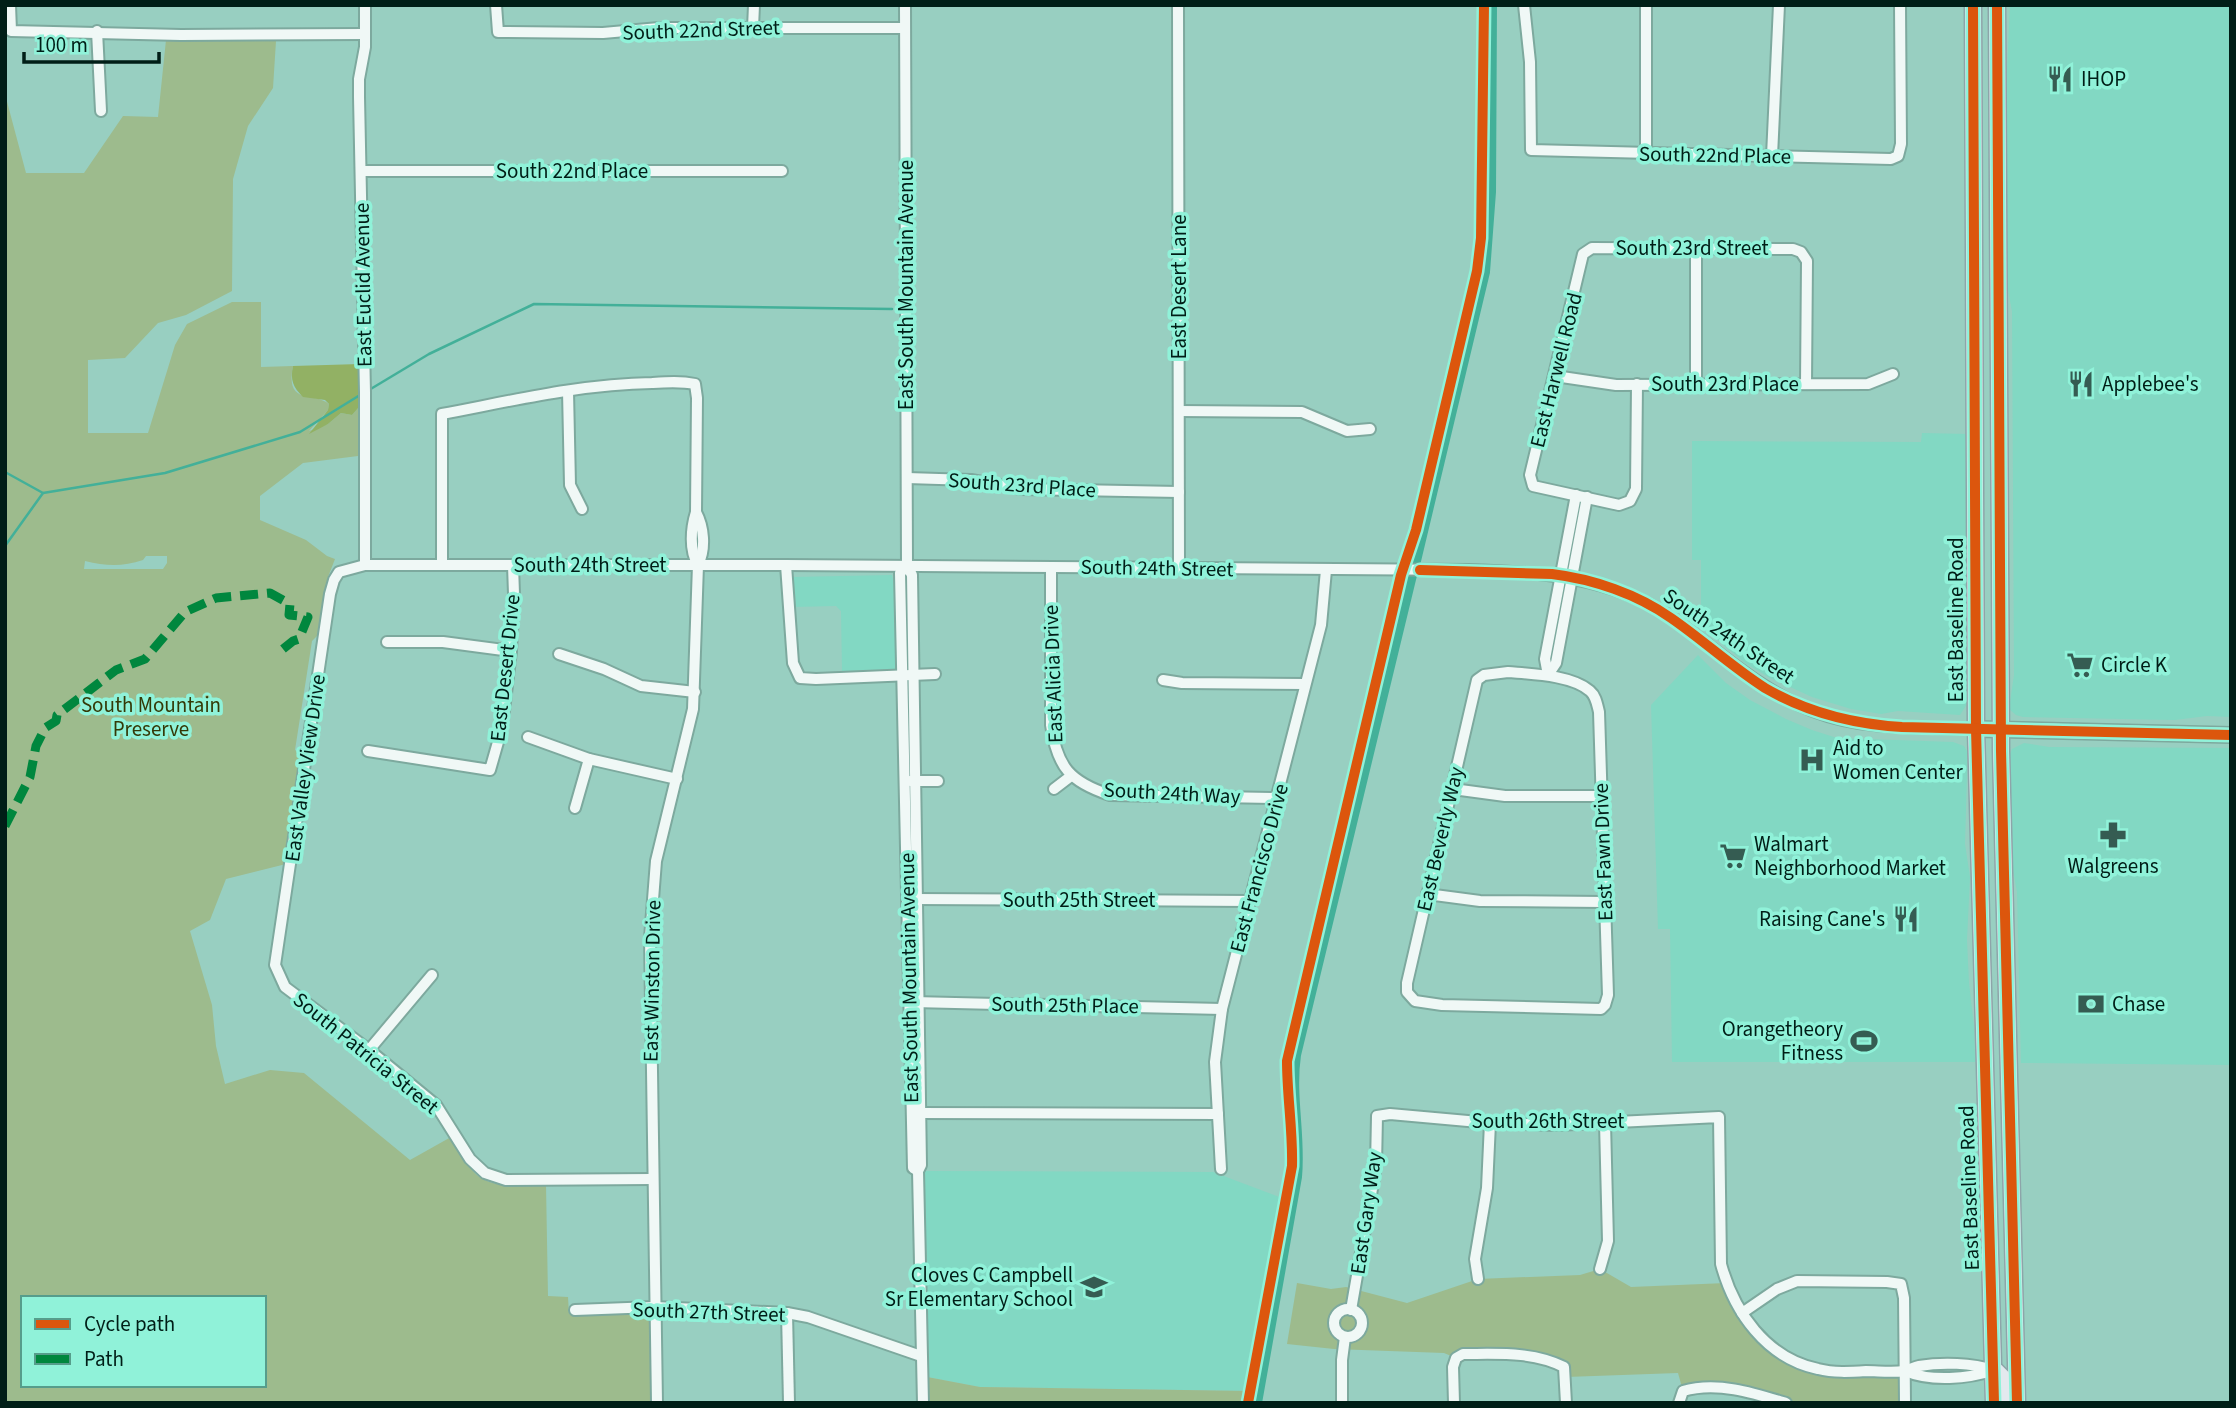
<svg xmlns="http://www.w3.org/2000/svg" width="2236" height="1408" font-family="'Source Sans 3',sans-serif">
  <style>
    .built { fill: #82d8c3 }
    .green { fill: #9dbb8d; fill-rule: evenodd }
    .forest { fill: #92b164 }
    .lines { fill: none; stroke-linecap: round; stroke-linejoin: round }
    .stream { stroke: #43b099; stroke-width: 2.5 }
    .canal { stroke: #43b099; stroke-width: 10 }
    .minor-casing { stroke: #7da99e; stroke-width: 14 }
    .secondary-casing { stroke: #7da99e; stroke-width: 18 }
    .primary-casing { stroke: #8da5a9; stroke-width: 19 }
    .minor { stroke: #f0f8f6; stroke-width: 10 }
    .secondary { stroke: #f0f8f6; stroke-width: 14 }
    .primary { stroke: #e3e9ee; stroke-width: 16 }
    .quiet { stroke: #00873e; stroke-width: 9; stroke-dasharray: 18 9; stroke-linecap: butt }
    .cycleway-casing { stroke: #90f2d9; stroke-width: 15 }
    .cycleway { stroke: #dc560d; stroke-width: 10 }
    .labels { text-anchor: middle; stroke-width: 7; stroke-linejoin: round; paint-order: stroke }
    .street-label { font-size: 21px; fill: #001e17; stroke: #90f2d9 }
    .poi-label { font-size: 21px; fill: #001e17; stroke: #90f2d9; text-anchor: start }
    .park-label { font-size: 21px; fill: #343907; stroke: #90f2d9 }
  </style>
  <rect width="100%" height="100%" fill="#98cfc1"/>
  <g class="built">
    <polygon points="2010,5 2231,5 2231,717 2207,716 2175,720 2023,717 2016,715 2009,709 2014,675 2012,311 2007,285 2007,70"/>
    <polygon points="1922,433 1968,434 1967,704 1960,715 1898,711 1881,714 1851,709 1812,697 1770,678 1745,663 1694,620 1701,606 1701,560 1692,560 1692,441 1921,442"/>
    <polygon points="892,575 895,587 896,664 894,671 842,671 841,611 836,606 792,607 792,577"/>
    <polygon points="1698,655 1726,683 1750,700 1786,719 1812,730 1837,738 1953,742 1964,746 1967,751 1967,774 1965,844 1970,877 1967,940 1969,983 1974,1026 1975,1062 1672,1062 1670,929 1658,929 1651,705"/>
    <polygon points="2024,743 2049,747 2231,748 2231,1065 2021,1063 2017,892 2012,865 2009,757 2012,749"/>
    <polygon points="918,1171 1213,1172 1282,1198 1250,1391 980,1387 922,1376"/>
  </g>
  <g class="green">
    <path d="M166 40 276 41 273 88 248 126 233 179 232 291 186 315 158 323 125 358 88 360V433H148L175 345 187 324 232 302H261V367L293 366C285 406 313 391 329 404L328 410 309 431 328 424 341 413 352 415 359 407 358 456 303 463 260 496V520L306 540 327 556 335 559 328 577 317 636 312 641 295 750 300 753 286 864 226 879 210 920 190 931 212 1005 216 1046 225 1084 270 1070 304 1073 410 1160 451 1137C458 1148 464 1160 472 1170 489 1191 522 1185 546 1185L548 1296 568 1297 569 1314H649L652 1403H5V94L26 173H84L123 116 158 117ZM146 556H167V563L163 569H84L85 561C106 566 122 567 143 560ZM23 1298H264V1385H23Z"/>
    <polygon points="1600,1269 1631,1287 1726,1283 1753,1330 1803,1365 1905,1371 1905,1403 1786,1403 1746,1391 1683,1391 1678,1373 1566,1377 1564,1367 1518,1354 1456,1358 1444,1353 1334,1349 1287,1344 1297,1283 1331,1289 1346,1287 1407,1303 1478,1279 1580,1275"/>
    <polygon points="922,1376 980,1387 1250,1391 1249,1403 923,1403"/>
  </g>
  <path class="forest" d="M360 364 359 407 352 415 341 413 328 424 309 434 328 410 329 404 325 400 303 397C293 387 290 380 293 366Z"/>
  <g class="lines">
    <g class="stream">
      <polyline points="369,390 429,354 534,304 892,309"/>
      <polyline points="5,472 43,493 165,473 300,432 360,395"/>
      <polyline points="5,546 43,493"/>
    </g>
    <g class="canal">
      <polyline points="1415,565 1485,272 1491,192 1492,5"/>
      <path d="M1257 1403 1297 1177C1301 1136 1290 1096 1296 1055L1412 575"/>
    </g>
    <g class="minor-casing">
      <g id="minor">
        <polyline points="10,5 11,31 181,35 365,34"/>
        <polyline points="365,5 365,47 359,79 359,97 365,392 365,565"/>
        <polyline points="496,5 498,32 508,32 603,33 659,28 905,28"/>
        <polyline points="905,5 907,566 912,575 921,1165 918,1171 923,1403"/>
        <polyline points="1178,5 1179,568"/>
        <polyline points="1524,5 1530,62 1531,150 1891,159 1898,156 1901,144 1900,5"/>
        <polyline points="753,28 754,5"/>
        <polyline points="97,31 101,111"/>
        <polyline points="1646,153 1646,5"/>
        <polyline points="1772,156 1779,5"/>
        <polyline points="361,171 782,171"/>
        <polyline points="1696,248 1696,384"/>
        <polyline points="1555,376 1616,385 1868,384 1893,374"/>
        <polyline points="1637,384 1636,489 1630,501 1619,505 1533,486 1530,475 1583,254 1592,248 1793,249 1801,252 1807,261 1806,384"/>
        <polyline points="568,391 570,485 582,509"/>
        <polyline points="1179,411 1302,412 1347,431 1370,429"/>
        <polyline points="907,478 971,480 1021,489 1179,492"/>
        <path d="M442 565V414C511 401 581 384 652 383 667 382 681 381 695 384L697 398 696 512C691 528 689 550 698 565"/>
        <polyline points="786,565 793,663 800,678 816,679 935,674"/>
        <polyline points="907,566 900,573 913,1168 918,1171"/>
        <path d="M1051 567V725C1057 767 1070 782 1110 795L1278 798"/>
        <polyline points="387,642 443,642 511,651"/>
        <polyline points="559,654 604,669 641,686 695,692"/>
        <path d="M1508 672C1531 674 1572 675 1590 691 1596 696 1597 704 1599 712L1608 995 1605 1005 1601 1009 1442 1005 1415 1001 1407 992V983L1477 680 1484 675Z"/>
        <polyline points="1548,675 1545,659 1576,495"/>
        <polyline points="1548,675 1556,663 1587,497"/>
        <polyline points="1163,680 1182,683 1305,684"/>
        <polyline points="528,737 589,759 677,779"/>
        <polyline points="368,751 490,770 502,728 511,651 514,594 513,565"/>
        <polyline points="910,781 938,781"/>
        <polyline points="1054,789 1071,776"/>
        <polyline points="1453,789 1505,796 1601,796"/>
        <polyline points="575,808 589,759"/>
        <polyline points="1427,894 1480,901 1604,902"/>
        <polyline points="913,899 1251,901"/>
        <polyline points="913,1002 1222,1009"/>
        <polyline points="369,1050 432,975"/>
        <polyline points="917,1113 1218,1114"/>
        <polyline points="1221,1169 1215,1062 1222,1009 1321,625 1326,570"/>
        <path d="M652 1179 506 1180 485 1173 470 1159 436 1105 369 1050 285 987 275 965 330 594 334 580 339 572 365 565H786L1468 570C1539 572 1611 576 1672 618 1719 651 1759 690 1813 711 1864 731 1922 727 1976 729"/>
        <polyline points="1600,1269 1608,1241 1605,1123"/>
        <polyline points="1478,1279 1475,1259 1487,1188 1490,1123"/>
        <circle cx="1348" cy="1323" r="14"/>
        <polyline points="575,1310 654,1307 787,1313 808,1317 921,1356"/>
        <path d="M1351 1310 1376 1166 1377 1116 1390 1114 1490 1123 1556 1125 1719 1117 1721 1264C1734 1312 1766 1358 1818 1369 1834 1373 1850 1372 1866 1371 1878 1371 1892 1373 1904 1371 1909 1370 1914 1367 1919 1366 1942 1362 1972 1363 1994 1370"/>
        <polyline points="787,1313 789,1403"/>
        <polyline points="1742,1313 1777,1289 1797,1281 1887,1282 1901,1284 1904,1298 1905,1403"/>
        <path d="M1905 1371C1931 1382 1968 1379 1994 1370"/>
        <path d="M657 1403 650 938 656 861 693 709 698 565C706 549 704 527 696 512"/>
        <polyline points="1342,1403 1342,1360 1345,1337"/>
        <path d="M1454 1403 1453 1367 1456 1358 1463 1354C1496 1354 1533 1351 1564 1367L1566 1403"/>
        <path d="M1679 1403 1683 1391C1717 1381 1754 1393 1786 1403"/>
      </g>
    </g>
    <g class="secondary-casing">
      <polyline id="secondary" points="1976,729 2231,735"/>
    </g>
    <g class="primary-casing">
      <g id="primary">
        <polyline points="1973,5 1976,729 1994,1403"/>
        <polyline points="1997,5 2001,751 2017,1403"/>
        <polyline points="1996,1371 2004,1379 2006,1403"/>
      </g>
    </g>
    <use href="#minor" class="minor"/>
    <use href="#secondary" class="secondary"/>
    <use href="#primary" class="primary"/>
    <polyline class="quiet" points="5,826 30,777 36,746 45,728 56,721 57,715 116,670 145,659 185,612 216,598 270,593 290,604 289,615 308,617 299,639 293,641 283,649"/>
    <g class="cycleway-casing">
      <g id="cycleway">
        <polyline points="1973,5 1976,729 1994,1403"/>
        <polyline points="1997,5 2001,751 2017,1403"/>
        <path d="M1420 570 1552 574C1593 579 1637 594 1671 618 1703 640 1732 667 1765 688 1808 713 1853 724 1902 727L2231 735"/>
        <path d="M1248 1403 1292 1166C1293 1131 1287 1096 1287 1061L1401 575 1416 530 1477 271 1481 238 1484 5"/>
      </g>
    </g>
    <use href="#cycleway" class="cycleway"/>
  </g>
  <defs>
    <g id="restaurant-bare" transform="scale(2.1)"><path d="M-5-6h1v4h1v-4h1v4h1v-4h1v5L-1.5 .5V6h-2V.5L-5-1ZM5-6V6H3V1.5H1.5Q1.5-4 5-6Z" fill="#355c52" stroke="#90f2d9" stroke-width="2.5" paint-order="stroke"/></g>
    <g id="supermarket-bare" transform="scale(2.1)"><path d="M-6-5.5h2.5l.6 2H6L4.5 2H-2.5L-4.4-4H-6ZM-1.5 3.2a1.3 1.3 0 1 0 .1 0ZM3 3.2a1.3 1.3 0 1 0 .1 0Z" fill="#355c52" stroke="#90f2d9" stroke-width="2.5" paint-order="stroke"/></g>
    <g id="hospital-bare" transform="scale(2.1)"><path d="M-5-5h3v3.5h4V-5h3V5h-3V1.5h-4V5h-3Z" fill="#355c52" stroke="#90f2d9" stroke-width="2.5" paint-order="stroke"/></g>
    <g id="pharmacy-bare" transform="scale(2.1)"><path d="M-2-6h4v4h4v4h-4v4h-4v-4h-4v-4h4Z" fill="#355c52" stroke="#90f2d9" stroke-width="2.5" paint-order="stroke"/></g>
    <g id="bank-bare" transform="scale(2.1)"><path d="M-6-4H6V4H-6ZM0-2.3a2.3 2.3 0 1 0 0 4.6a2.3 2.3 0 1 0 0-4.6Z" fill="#355c52" stroke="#90f2d9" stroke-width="2.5" paint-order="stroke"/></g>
    <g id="stadium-bare" transform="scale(2.1)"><path d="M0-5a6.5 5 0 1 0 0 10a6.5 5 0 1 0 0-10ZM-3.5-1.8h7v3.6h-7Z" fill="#355c52" stroke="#90f2d9" stroke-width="2.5" paint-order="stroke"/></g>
    <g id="school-bare" transform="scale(2.1)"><path d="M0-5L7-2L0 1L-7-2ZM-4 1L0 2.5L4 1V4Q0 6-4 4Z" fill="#355c52" stroke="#90f2d9" stroke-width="2.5" paint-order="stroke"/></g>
  </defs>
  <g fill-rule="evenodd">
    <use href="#restaurant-bare" x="2060" y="79"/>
    <use href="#restaurant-bare" x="2081" y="384"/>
    <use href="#supermarket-bare" x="2080" y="665"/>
    <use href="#hospital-bare" x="1812" y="760"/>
    <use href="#pharmacy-bare" x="2113" y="835"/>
    <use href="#supermarket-bare" x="1733" y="856"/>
    <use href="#restaurant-bare" x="1906" y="919"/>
    <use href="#bank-bare" x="2091" y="1004"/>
    <use href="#stadium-bare" x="1864" y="1041"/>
    <use href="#school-bare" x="1094" y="1287"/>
  </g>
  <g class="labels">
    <g class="street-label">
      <text transform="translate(701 30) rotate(-2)" y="7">South 22nd Street</text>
      <text transform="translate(1715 155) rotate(1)" y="7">South 22nd Place</text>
      <text x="572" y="178">South 22nd Place</text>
      <text x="1692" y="255">South 23rd Street</text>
      <text transform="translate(363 285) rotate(-91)" y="7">East Euclid Avenue</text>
      <text transform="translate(906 285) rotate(-90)" y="7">East South Mountain Avenue</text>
      <text transform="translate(1179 287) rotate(-90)" y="7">East Desert Lane</text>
      <text transform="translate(1556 370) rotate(-76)" y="7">East Harwell Road</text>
      <text x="1725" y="391">South 23rd Place</text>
      <text transform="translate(1022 485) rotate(4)" y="7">South 23rd Place</text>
      <text x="590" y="572">South 24th Street</text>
      <text transform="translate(1157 568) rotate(1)" y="7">South 24th Street</text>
      <text transform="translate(1956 620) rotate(-90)" y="7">East Baseline Road</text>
      <text transform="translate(1729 636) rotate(34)" y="7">South 24th Street</text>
      <text transform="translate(505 668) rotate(-84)" y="7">East Desert Drive</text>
      <text transform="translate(1053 674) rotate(-92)" y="7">East Alicia Drive</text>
      <text transform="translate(305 768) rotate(-82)" y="7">East Valley View Drive</text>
      <text transform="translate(1172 793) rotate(3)" y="7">South 24th Way</text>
      <text transform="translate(1440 839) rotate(-77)" y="7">East Beverly Way</text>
      <text transform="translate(1603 852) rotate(-92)" y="7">East Fawn Drive</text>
      <text transform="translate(1259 868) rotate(-75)" y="7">East Francisco Drive</text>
      <text x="1079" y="907">South 25th Street</text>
      <text transform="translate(909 978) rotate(-91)" y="7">East South Mountain Avenue</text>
      <text transform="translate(652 981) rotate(-89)" y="7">East Winston Drive</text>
      <text transform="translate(1065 1005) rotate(1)" y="7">South 25th Place</text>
      <text transform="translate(366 1053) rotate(39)" y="7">South Patricia Street</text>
      <text x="1548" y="1128">South 26th Street</text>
      <text transform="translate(1969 1188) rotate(-92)" y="7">East Baseline Road</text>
      <text transform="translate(1366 1213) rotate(-82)" y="7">East Gary Way</text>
      <text transform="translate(709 1312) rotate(2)" y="7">South 27th Street</text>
    </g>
    <g class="poi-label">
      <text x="2081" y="86">IHOP</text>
      <text x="2102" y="391">Applebee's</text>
      <text x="2101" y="672">Circle K</text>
      <text x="1833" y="755">Aid to<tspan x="1833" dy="24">Women Center</tspan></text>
      <text x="1754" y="851">Walmart<tspan x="1754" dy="24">Neighborhood Market</tspan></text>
      <text x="2113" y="873" text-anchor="middle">Walgreens</text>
      <text x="1885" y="926" text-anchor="end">Raising Cane's</text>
      <text x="2112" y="1011">Chase</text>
      <text x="1843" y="1036" text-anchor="end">Orangetheory<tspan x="1843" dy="24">Fitness</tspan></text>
      <text x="1073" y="1282" text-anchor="end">Cloves C Campbell<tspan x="1073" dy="24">Sr Elementary School</tspan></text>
    </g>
    <g class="park-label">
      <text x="151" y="712">South Mountain<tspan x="151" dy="24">Preserve</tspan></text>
    </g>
  </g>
  <rect width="2236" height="1408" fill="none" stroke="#001e17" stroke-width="14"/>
  <rect x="21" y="1296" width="245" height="91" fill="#90f2d9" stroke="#569d8b" stroke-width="2"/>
  <rect x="35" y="1319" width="35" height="10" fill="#dc560d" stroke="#569d8b" stroke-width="2"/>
  <text x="84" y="1331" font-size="21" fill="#001e17">Cycle path</text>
  <rect x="35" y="1354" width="35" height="10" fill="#00873e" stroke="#569d8b" stroke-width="2"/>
  <text x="84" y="1366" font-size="21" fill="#001e17">Path</text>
  <path d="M24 52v10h135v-10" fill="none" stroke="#001e17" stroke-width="3.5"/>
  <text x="35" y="52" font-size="21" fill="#001e17" stroke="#90f2d9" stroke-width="5" paint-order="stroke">100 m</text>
</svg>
